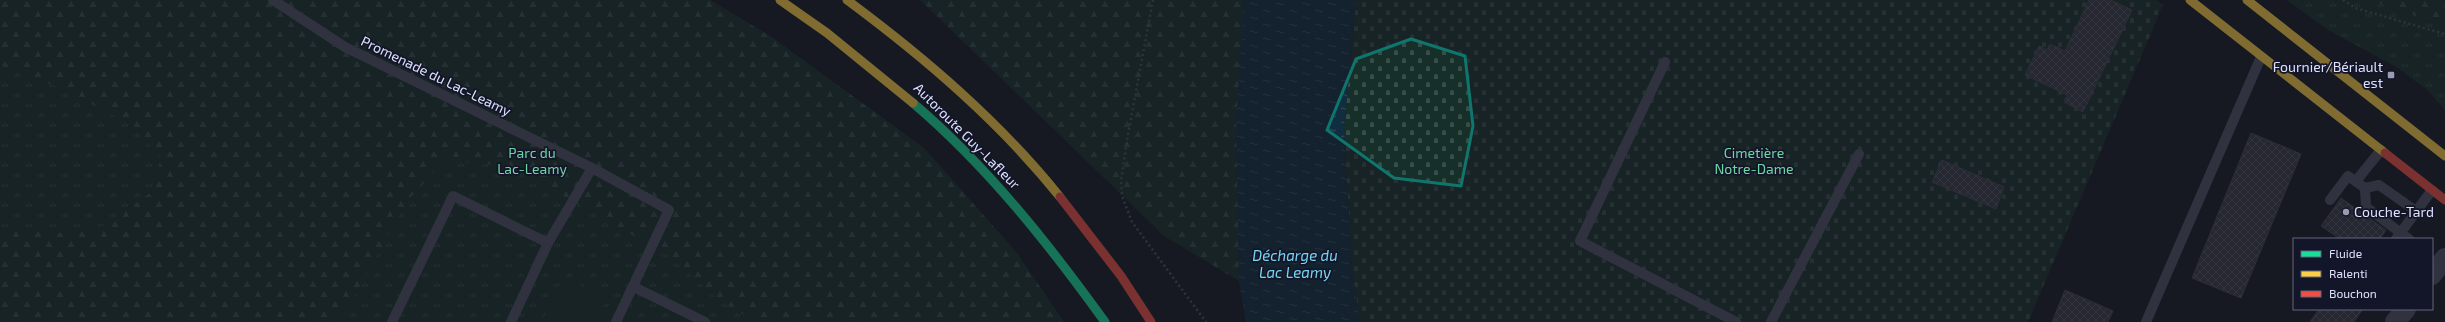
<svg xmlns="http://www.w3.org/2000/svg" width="2445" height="322" font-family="'Exo 2',sans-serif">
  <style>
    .grass { fill: url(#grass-tufts) }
    .forest { fill: url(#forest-firs) }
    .cemetery { fill: url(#cemetery-stones) }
    .pitch { fill: #172f29 }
    .water { fill: url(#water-ripples) }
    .building { fill: url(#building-cross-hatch); stroke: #434556 }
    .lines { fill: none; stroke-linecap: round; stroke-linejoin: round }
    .path { stroke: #46545a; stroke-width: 2.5; stroke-dasharray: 2 3; stroke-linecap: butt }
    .lane { stroke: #4e5263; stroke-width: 10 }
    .street { stroke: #4e5263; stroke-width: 20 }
    .fast { stroke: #16e098; stroke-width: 9 }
    .slow { stroke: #ffcf43; stroke-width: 9 }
    .jam { stroke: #f24e42; stroke-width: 9 }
    .marked { fill: none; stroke: #0f766e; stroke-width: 3; stroke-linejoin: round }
    .poi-dot { fill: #999bb0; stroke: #131528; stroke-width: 1.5 }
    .labels { text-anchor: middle; stroke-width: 3.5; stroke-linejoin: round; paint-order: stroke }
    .poi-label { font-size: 14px; fill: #dee1fc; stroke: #131528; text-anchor: end }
    .street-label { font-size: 14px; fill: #dee1fc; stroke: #131528 }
    .park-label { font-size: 14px; fill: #6fd6a3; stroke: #131528 }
    .water-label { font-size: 15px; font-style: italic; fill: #76d6f2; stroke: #131528 }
  </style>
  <defs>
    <pattern id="grass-tufts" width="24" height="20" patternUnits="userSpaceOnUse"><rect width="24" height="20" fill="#172f29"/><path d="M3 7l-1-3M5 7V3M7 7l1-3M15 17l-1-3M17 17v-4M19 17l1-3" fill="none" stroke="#384d49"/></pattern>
    <pattern id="forest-firs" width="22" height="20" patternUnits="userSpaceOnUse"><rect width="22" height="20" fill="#172f29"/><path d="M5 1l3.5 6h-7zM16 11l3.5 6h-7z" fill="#384d49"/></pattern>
    <pattern id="cemetery-stones" width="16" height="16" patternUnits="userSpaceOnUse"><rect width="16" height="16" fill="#172f29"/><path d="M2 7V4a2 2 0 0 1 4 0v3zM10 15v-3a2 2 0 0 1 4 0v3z" fill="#384d49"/></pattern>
    <pattern id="water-ripples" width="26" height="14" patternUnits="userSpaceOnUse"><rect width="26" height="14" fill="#112e41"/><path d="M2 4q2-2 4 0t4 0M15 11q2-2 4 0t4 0" fill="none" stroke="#334c5d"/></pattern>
    <pattern id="building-cross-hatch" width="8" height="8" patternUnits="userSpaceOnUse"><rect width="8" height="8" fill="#373844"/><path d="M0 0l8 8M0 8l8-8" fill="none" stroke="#545460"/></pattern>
  </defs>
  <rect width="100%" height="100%" fill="#181923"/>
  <g class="grass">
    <polygon points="0,0 710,0 770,36 924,148 1016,252 1064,322 0,322"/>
    <polygon points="2287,0 2368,0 2445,26 2445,110 2427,90 2398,68 2328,30"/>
  </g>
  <g class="forest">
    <polygon points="0,0 710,0 770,36 924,148 1016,252 1064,322 758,322 721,302 669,256 511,166 445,161 407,201 340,322 0,322 0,229 8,227 64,233 103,226 153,191 161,157 127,122 53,85 0,65"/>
    <polygon points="920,0 1244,0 1237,115 1239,281 1164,236"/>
    <polygon points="2368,0 2445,0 2445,26"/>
  </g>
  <polygon class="cemetery" points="1356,0 2156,0 2163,5 2028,322 1360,322 1352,271 1344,128"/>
  <polygon class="pitch" points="564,277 607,299 595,322 542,322"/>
  <polygon class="water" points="1244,0 1356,0 1344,128 1352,271 1360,322 1246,322 1239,281 1236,125"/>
  <g class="building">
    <polygon points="2089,0 2111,0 2132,10 2083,112 2064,102 2067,95 2025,75 2039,46 2047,50 2050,44 2065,51"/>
    <polygon points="2251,133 2301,154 2241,298 2192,278"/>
    <polygon points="1942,160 2004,187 1996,209 1932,182"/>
    <polygon points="2341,198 2386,230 2380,239 2340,239 2321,226"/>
    <polygon points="2065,290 2113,311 2108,322 2052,322"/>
    <polygon points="2319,309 2363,309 2354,322 2310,322"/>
  </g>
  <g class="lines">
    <g class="path">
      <polyline points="1153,0 1127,140 1121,181 1122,196 1132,222 1206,322"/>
      <polyline points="2343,0 2355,8 2445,34"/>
    </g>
    <g class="lane">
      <polyline points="273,0 345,47 592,168 669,210 616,322"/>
      <polyline points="1665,62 1580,241 1736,322"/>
      <polyline points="2356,181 2381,150"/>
      <polyline points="2330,200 2348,176 2365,188"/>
      <polyline points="2396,239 2432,190"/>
      <polyline points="2409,239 2366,207 2365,188 2379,185 2416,211"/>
      <polyline points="634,287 705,322"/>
      <polyline points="392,322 453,196 548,243"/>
      <polyline points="511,322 548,243 592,168"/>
      <polyline points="1771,322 1859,154"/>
      <polyline points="2146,322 2261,57"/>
    </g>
    <g class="street">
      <polyline points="2432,275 2445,258"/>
      <polyline points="2395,322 2406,309"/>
    </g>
    <path class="fast" d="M913 103C987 166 1048 243 1105 322"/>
    <g class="slow">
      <polyline points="780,0 827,33 913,103"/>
      <path d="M847 0C925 58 999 121 1060 197"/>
      <polyline points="2190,0 2385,153"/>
      <polyline points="2247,0 2445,156"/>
    </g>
    <g class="jam">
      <polyline points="2385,153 2445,200"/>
      <polyline points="1060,197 1121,276 1151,322"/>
    </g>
  </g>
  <path d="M0 0H2445V322H0ZM1411 39 1465 56 1473 126 1461 186 1394 178 1327 130 1356 59Z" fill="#181923" fill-opacity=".55" fill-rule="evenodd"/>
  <path class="marked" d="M1411 39 1465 56 1473 126 1461 186 1394 178 1327 130 1356 59Z"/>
  <g class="poi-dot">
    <rect x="2387" y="71" width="8" height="8" rx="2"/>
    <circle cx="2346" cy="212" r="4"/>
  </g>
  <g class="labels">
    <g class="poi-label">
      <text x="2383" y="72">Fournier/Bériault<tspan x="2383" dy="16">est</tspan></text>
      <text x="2354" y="217" text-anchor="start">Couche-Tard</text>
    </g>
    <g class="street-label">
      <text transform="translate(436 76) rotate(26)" y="5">Promenade du Lac-Leamy</text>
      <text transform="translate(967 136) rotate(45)" y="5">Autoroute Guy-Lafleur</text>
    </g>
    <g class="park-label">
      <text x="532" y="158">Parc du<tspan x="532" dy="16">Lac-Leamy</tspan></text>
      <text x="1754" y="158">Cimetière<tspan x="1754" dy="16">Notre-Dame</tspan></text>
    </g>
    <g class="water-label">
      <text x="1295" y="261">Décharge du<tspan x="1295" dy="17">Lac Leamy</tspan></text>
    </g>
  </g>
  <rect x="2293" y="238" width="140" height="72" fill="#131528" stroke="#64677d"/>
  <rect x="2301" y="251" width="20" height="6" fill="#16e098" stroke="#64677d"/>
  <text x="2329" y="258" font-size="12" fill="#dee1fc">Fluide</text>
  <rect x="2301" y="271" width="20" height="6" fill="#ffcf43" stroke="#64677d"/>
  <text x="2329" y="278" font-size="12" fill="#dee1fc">Ralenti</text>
  <rect x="2301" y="291" width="20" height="6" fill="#f24e42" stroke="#64677d"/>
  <text x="2329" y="298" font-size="12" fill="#dee1fc">Bouchon</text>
</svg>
